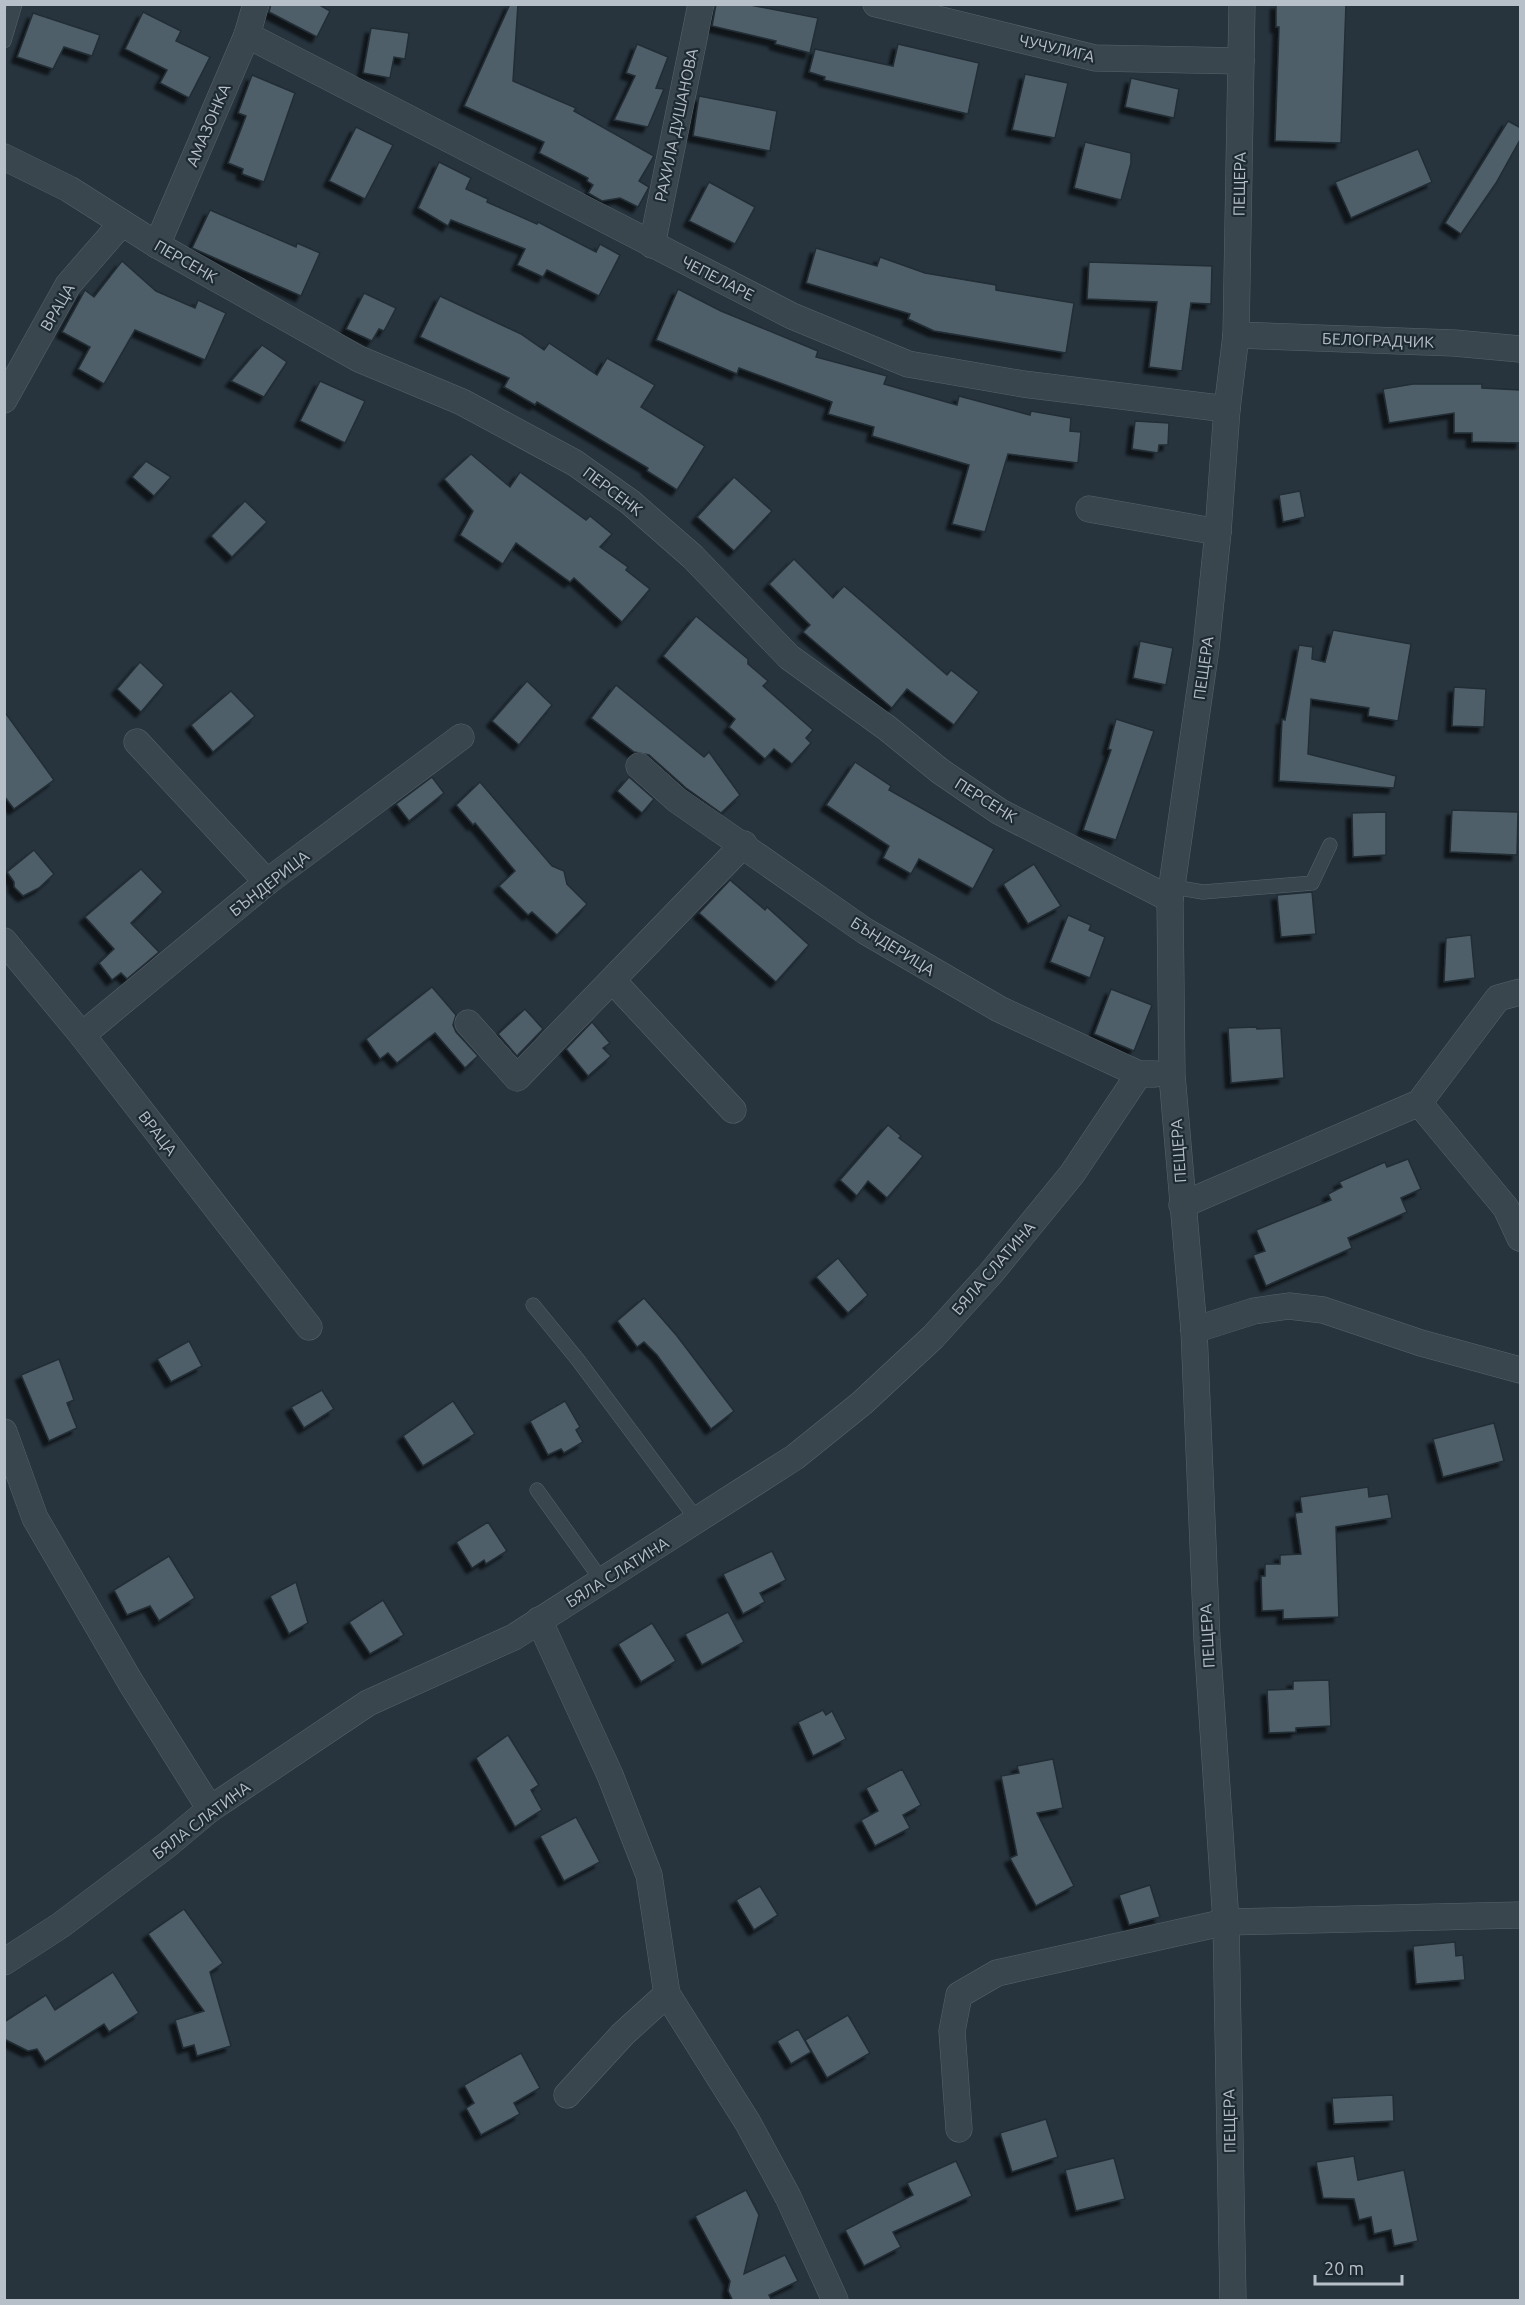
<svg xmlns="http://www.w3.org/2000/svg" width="1525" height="2305" font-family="Ubuntu,sans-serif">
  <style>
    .building { fill: #505e69; stroke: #212d35; stroke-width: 1.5; filter: url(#shadow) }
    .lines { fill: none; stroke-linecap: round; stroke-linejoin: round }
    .lane-casing { stroke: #58636c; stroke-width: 15 }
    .street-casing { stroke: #58636c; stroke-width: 27 }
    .lane { stroke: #3a464e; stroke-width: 14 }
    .street { stroke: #3a464e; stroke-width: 26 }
    .labels { text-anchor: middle; stroke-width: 4.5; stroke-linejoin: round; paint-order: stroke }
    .street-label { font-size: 16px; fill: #b7c0c9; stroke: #1f2b33 }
  </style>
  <defs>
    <filter id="shadow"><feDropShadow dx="-5.5" dy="5.5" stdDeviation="1.5" flood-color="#0009"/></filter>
  </defs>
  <rect width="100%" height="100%" fill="#27343e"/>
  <g class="building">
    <polygon points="271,4 318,4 330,11 317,37 269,12"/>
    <polygon points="510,4 518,4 513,81 576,108 574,111 654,156 639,181 649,187 638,207 620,198 602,201 588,193 593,185 587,181 588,178 539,153 544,142 464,106"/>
    <polygon points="716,4 745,4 818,18 810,53 775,44 776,41 712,26"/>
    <polygon points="1276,4 1346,4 1341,143 1275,141 1279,27 1276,27"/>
    <polygon points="143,12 181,31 176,41 210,57 189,98 160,83 167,70 125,49"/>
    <polygon points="33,13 100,35 92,56 64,47 53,69 17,57"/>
    <polygon points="371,28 409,33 405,59 394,57 390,78 363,73"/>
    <polygon points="637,44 668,57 656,88 664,89 648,127 614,120 635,76 626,73"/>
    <polygon points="898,44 979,63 968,114 824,80 825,77 809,72 815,49 893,66"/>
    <polygon points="1025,74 1068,83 1055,138 1012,130"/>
    <polygon points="252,75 295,93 264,182 242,174 243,169 228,163 246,116 238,113"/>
    <polygon points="1131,78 1179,89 1174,118 1125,107"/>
    <polygon points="699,96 777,111 770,151 693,136"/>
    <polygon points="1508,121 1521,128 1521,138 1496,183 1461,234 1445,223"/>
    <polygon points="356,127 393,145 365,199 329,181"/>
    <polygon points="1085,142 1131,153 1131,163 1121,200 1074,188"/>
    <polygon points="1418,149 1432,182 1351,218 1335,182"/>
    <polygon points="439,162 471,178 466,189 488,199 487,202 537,224 538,222 596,252 600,244 620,255 599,296 547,270 543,277 517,265 525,249 451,220 448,226 418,208"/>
    <polygon points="709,182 755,207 735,244 689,221"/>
    <polygon points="210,210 296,247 297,243 320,253 301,296 192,248"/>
    <polygon points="816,248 877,266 880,257 925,273 996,285 996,290 1074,303 1066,353 934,331 908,319 910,314 806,283"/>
    <polygon points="122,261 156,291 195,308 198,300 226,313 205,360 135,330 104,384 78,369 90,347 62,332 85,290 94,297"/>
    <polygon points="1089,262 1212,266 1211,304 1191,303 1182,371 1149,367 1157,302 1087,299"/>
    <polygon points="678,289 721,311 818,351 816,357 887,376 884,384 957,405 959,396 1030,415 1031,411 1071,418 1070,431 1081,432 1078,463 1008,454 985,532 952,524 969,465 872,436 874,427 828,414 832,402 739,368 737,374 656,340"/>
    <polygon points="364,293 396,308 384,331 379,329 372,341 346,329"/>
    <polygon points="440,296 521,334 544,350 549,343 597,375 607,358 655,385 641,407 705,446 677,490 647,471 648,468 537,402 535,405 504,387 509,378 420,337"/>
    <polygon points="262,345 287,362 264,397 231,381"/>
    <polygon points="320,381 365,401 345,443 300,421"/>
    <polygon points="1413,384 1482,384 1482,388 1521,390 1521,443 1472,442 1472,433 1454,433 1454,413 1389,423 1383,389"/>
    <polygon points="1135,421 1169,423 1168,445 1159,445 1158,453 1132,449"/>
    <polygon points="471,454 510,487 520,472 586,520 590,516 612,534 600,547 628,567 626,570 650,589 622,622 574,578 570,582 516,543 503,564 460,535 473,511 444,479"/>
    <polygon points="146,461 171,477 154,496 132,477"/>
    <polygon points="734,477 772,511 734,551 697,517"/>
    <polygon points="1300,491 1305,517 1283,522 1279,495"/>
    <polygon points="245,501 267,522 232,557 211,536"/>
    <polygon points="794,559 833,598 844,586 947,675 951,670 979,692 954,725 907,689 892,708 803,632 810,625 769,584"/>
    <polygon points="696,616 748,659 748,664 768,681 763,686 813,730 806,738 811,743 792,764 774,749 765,759 729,727 735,719 663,656"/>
    <polygon points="1333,630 1411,644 1398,721 1368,716 1369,708 1311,699 1308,754 1396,776 1394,788 1279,781 1282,719 1285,720 1299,645 1313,647 1312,659 1325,662"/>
    <polygon points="1140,641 1173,648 1166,685 1133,678"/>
    <polygon points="140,662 164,685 141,712 117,689"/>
    <polygon points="527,681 552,705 519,745 492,721"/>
    <polygon points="616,685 704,757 709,752 740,795 721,813 686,788 649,755 634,752 591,718"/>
    <polygon points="1454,687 1486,689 1484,727 1452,726"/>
    <polygon points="231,691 255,716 213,752 191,725"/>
    <polygon points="4,711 54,780 14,809 4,796"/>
    <polygon points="1116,719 1154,731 1116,840 1083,830 1111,750 1108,749"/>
    <polygon points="855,762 891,786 889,790 994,849 973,889 919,859 911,874 883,858 889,846 826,805"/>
    <polygon points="432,777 444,793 409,821 396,804"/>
    <polygon points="629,777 654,799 642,813 617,791"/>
    <polygon points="480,782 552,866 564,871 567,884 587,904 557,935 532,912 528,915 499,886 515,871 475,823 473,825 456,805"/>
    <polygon points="1452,810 1518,812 1517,855 1450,852"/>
    <polygon points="1386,812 1386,855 1353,857 1352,813"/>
    <polygon points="34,850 54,874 39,888 23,896 14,887 14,882 7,872"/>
    <polygon points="1034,864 1061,906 1028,924 1003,884"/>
    <polygon points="141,869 163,892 131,923 159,952 127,979 121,973 112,980 99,963 114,949 85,917"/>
    <polygon points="730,880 765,910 767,907 809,945 776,982 699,913"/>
    <polygon points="1312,892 1316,934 1281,937 1277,895"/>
    <polygon points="1068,915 1091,925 1089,930 1105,937 1090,978 1050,962"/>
    <polygon points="1471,935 1475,978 1444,982 1446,938"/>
    <polygon points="432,987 456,1015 453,1025 456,1032 478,1056 465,1068 435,1033 397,1063 388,1053 380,1059 366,1039"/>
    <polygon points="1111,989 1152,1005 1134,1051 1094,1034"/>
    <polygon points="525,1009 543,1029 517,1056 498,1034"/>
    <polygon points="592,1022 610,1043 603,1048 611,1056 588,1076 566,1049"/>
    <polygon points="1256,1027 1257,1029 1281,1028 1284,1078 1231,1083 1228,1028"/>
    <polygon points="888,1125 901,1136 899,1138 923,1156 887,1198 868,1181 857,1196 840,1180"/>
    <polygon points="1408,1159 1421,1189 1401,1198 1407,1212 1348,1238 1352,1248 1266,1286 1253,1255 1265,1251 1256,1230 1331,1200 1328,1194 1342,1187 1339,1182 1385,1162 1387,1167"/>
    <polygon points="838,1258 868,1295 848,1313 816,1277"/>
    <polygon points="644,1298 677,1336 734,1411 711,1429 657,1355 644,1342 637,1347 617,1321"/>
    <polygon points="189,1341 202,1366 171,1382 157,1359"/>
    <polygon points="59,1359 74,1400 67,1403 77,1428 49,1441 21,1375"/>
    <polygon points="322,1390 334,1409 304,1428 291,1407"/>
    <polygon points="453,1401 475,1434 423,1466 403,1436"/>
    <polygon points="565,1401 580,1427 576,1430 583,1442 564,1453 561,1449 548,1455 530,1421"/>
    <polygon points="1494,1423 1504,1461 1443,1477 1433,1439"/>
    <polygon points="1368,1487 1369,1497 1388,1494 1392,1518 1336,1527 1339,1617 1283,1619 1283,1610 1262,1611 1261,1576 1265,1576 1265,1564 1280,1564 1280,1555 1301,1554 1295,1513 1302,1512 1300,1497"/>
    <polygon points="488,1522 507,1551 486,1564 484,1560 472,1568 456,1542"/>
    <polygon points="772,1551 786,1580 760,1593 765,1602 743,1614 723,1574"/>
    <polygon points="169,1556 195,1598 159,1621 150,1606 127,1615 114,1590"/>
    <polygon points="296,1582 308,1623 289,1634 270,1596"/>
    <polygon points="383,1600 404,1635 370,1654 349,1622"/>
    <polygon points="728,1612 744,1642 702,1665 685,1634"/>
    <polygon points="652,1623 676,1661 641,1682 618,1644"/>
    <polygon points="1329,1680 1331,1726 1296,1728 1296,1732 1269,1733 1267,1690 1293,1689 1293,1681"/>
    <polygon points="823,1710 826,1715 832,1711 846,1739 813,1756 798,1722"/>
    <polygon points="508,1735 539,1785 531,1790 542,1810 515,1827 476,1758"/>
    <polygon points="1053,1759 1063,1808 1037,1813 1074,1886 1036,1906 1010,1858 1017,1855 1001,1776 1019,1773 1017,1766"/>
    <polygon points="902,1769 921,1805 903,1815 910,1828 875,1846 861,1820 878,1811 866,1788"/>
    <polygon points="576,1817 600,1862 564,1881 540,1836"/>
    <polygon points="1150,1885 1160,1917 1129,1925 1119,1895"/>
    <polygon points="760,1886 778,1915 754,1930 736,1900"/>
    <polygon points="184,1909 223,1963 210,1972 231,2046 197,2056 194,2045 183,2048 175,2020 204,2011 148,1934"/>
    <polygon points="1455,1942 1456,1956 1463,1955 1465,1980 1416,1984 1413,1946"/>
    <polygon points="113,1972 139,2013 109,2032 104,2024 45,2062 37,2049 28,2051 4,2039 4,2022 46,1995 55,2010"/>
    <polygon points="848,2015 870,2053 827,2078 805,2040"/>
    <polygon points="798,2029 811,2052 791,2064 777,2041"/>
    <polygon points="521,2053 540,2088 514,2103 520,2114 481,2135 466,2108 474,2103 464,2085"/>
    <polygon points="1393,2095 1394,2121 1334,2124 1332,2098"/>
    <polygon points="1046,2119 1058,2157 1012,2172 1000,2133"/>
    <polygon points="1354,2156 1358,2180 1404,2170 1418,2241 1394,2246 1391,2230 1374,2234 1371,2217 1359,2220 1354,2199 1323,2198 1316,2162"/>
    <polygon points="1114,2158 1125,2199 1076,2211 1065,2170"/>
    <polygon points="956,2161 972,2196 893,2232 901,2247 864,2266 845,2230 913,2195 907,2183"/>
    <polygon points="746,2190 759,2215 744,2274 785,2255 798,2281 769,2295 772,2301 733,2301 728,2291 730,2281 695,2216"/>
  </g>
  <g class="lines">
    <g class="lane-casing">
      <g id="lane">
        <polyline points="4,41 15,4"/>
        <polyline points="1173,887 1203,892 1312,883 1330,845"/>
        <polyline points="533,1305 578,1360 698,1521"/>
        <polyline points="537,1490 603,1582"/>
      </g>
    </g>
    <g class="street-casing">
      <g id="street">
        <polyline points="876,4 1095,58 1241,61"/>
        <polyline points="247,35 792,316 908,364 1023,384 1227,409"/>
        <polyline points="4,157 69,189 157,245 359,359 462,402 575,463 630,502 693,557 789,657 887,728 940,771 1000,812 1170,899"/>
        <polyline points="157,245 247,35 256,4"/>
        <polyline points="652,245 701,4"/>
        <polyline points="1236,335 1454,343 1520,349"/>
        <polyline points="4,400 68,285 122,223"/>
        <polyline points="1089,509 1218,532"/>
        <polyline points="137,742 267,882"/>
        <polyline points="639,766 677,800 865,931 999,1009 1139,1074 1155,1074"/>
        <polyline points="4,941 82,1035 309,1327"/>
        <polyline points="613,981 733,1110"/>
        <polyline points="468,1023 517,1078 744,844"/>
        <polyline points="82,1035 267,882 461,737"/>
        <polyline points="1419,1103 1506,1208 1520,1238"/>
        <polyline points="1182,1205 1419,1103 1498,998 1520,992"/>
        <polyline points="1194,1330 1254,1311 1289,1306 1323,1310 1421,1343 1520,1370"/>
        <polyline points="4,1432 35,1518 131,1683 210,1809"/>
        <polyline points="539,1620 610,1775 649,1875 667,1994 623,2034 567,2095"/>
        <polyline points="4,1962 61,1925 167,1845 210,1809 368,1703 514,1637 795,1457 862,1403 933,1337 991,1273 1072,1174 1139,1074"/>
        <polyline points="667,1994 748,2123 788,2197 835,2300"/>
        <polyline points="959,2129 952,2031 959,1995 997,1973 1226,1922 1520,1915"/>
        <polyline points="1233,2300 1226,1922 1207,1640 1194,1330 1172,1075 1170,899 1206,648 1218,532 1227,409 1236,335 1242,4"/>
      </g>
    </g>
    <use href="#lane" class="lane"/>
    <use href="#street" class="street"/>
  </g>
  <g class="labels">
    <g class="street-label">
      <text transform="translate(1057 48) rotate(13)" y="6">ЧУЧУЛИГА</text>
      <text transform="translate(208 125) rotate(-67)" y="6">АМАЗОНКА</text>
      <text transform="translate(676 125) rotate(-78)" y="6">РАХИЛА ДУШАНОВА</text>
      <text transform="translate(1239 184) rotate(-89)" y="6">ПЕЩЕРА</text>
      <text transform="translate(186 261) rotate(30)" y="6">ПЕРСЕНК</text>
      <text transform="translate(718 278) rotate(27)" y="6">ЧЕПЕЛАРЕ</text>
      <text transform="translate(57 307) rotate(-60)" y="6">ВРАЦА</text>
      <text transform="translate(1378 340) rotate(2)" y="6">БЕЛОГРАДЧИК</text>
      <text transform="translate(613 491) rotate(37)" y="6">ПЕРСЕНК</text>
      <text transform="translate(1203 668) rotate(-82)" y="6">ПЕЩЕРА</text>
      <text transform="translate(986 800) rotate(32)" y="6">ПЕРСЕНК</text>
      <text transform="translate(269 883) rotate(-38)" y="6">БЪНДЕРИЦА</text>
      <text transform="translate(893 946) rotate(32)" y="6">БЪНДЕРИЦА</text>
      <text transform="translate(158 1133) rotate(52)" y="6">ВРАЦА</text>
      <text transform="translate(1178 1151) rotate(-94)" y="6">ПЕЩЕРА</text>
      <text transform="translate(993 1268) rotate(-49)" y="6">БЯЛА СЛАТИНА</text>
      <text transform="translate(617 1572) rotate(-32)" y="6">БЯЛА СЛАТИНА</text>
      <text transform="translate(1207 1636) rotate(-93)" y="6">ПЕЩЕРА</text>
      <text transform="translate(201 1820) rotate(-37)" y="6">БЯЛА СЛАТИНА</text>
      <text transform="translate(1229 2121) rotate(-91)" y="6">ПЕЩЕРА</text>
    </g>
  </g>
  <rect width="1525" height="2305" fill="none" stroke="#b7c0c9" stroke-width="12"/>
  <path d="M1315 2275v9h87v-9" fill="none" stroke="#b7c0c9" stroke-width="3"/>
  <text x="1324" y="2275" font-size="18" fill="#b7c0c9" stroke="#1f2b33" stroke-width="4.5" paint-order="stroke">20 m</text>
</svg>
